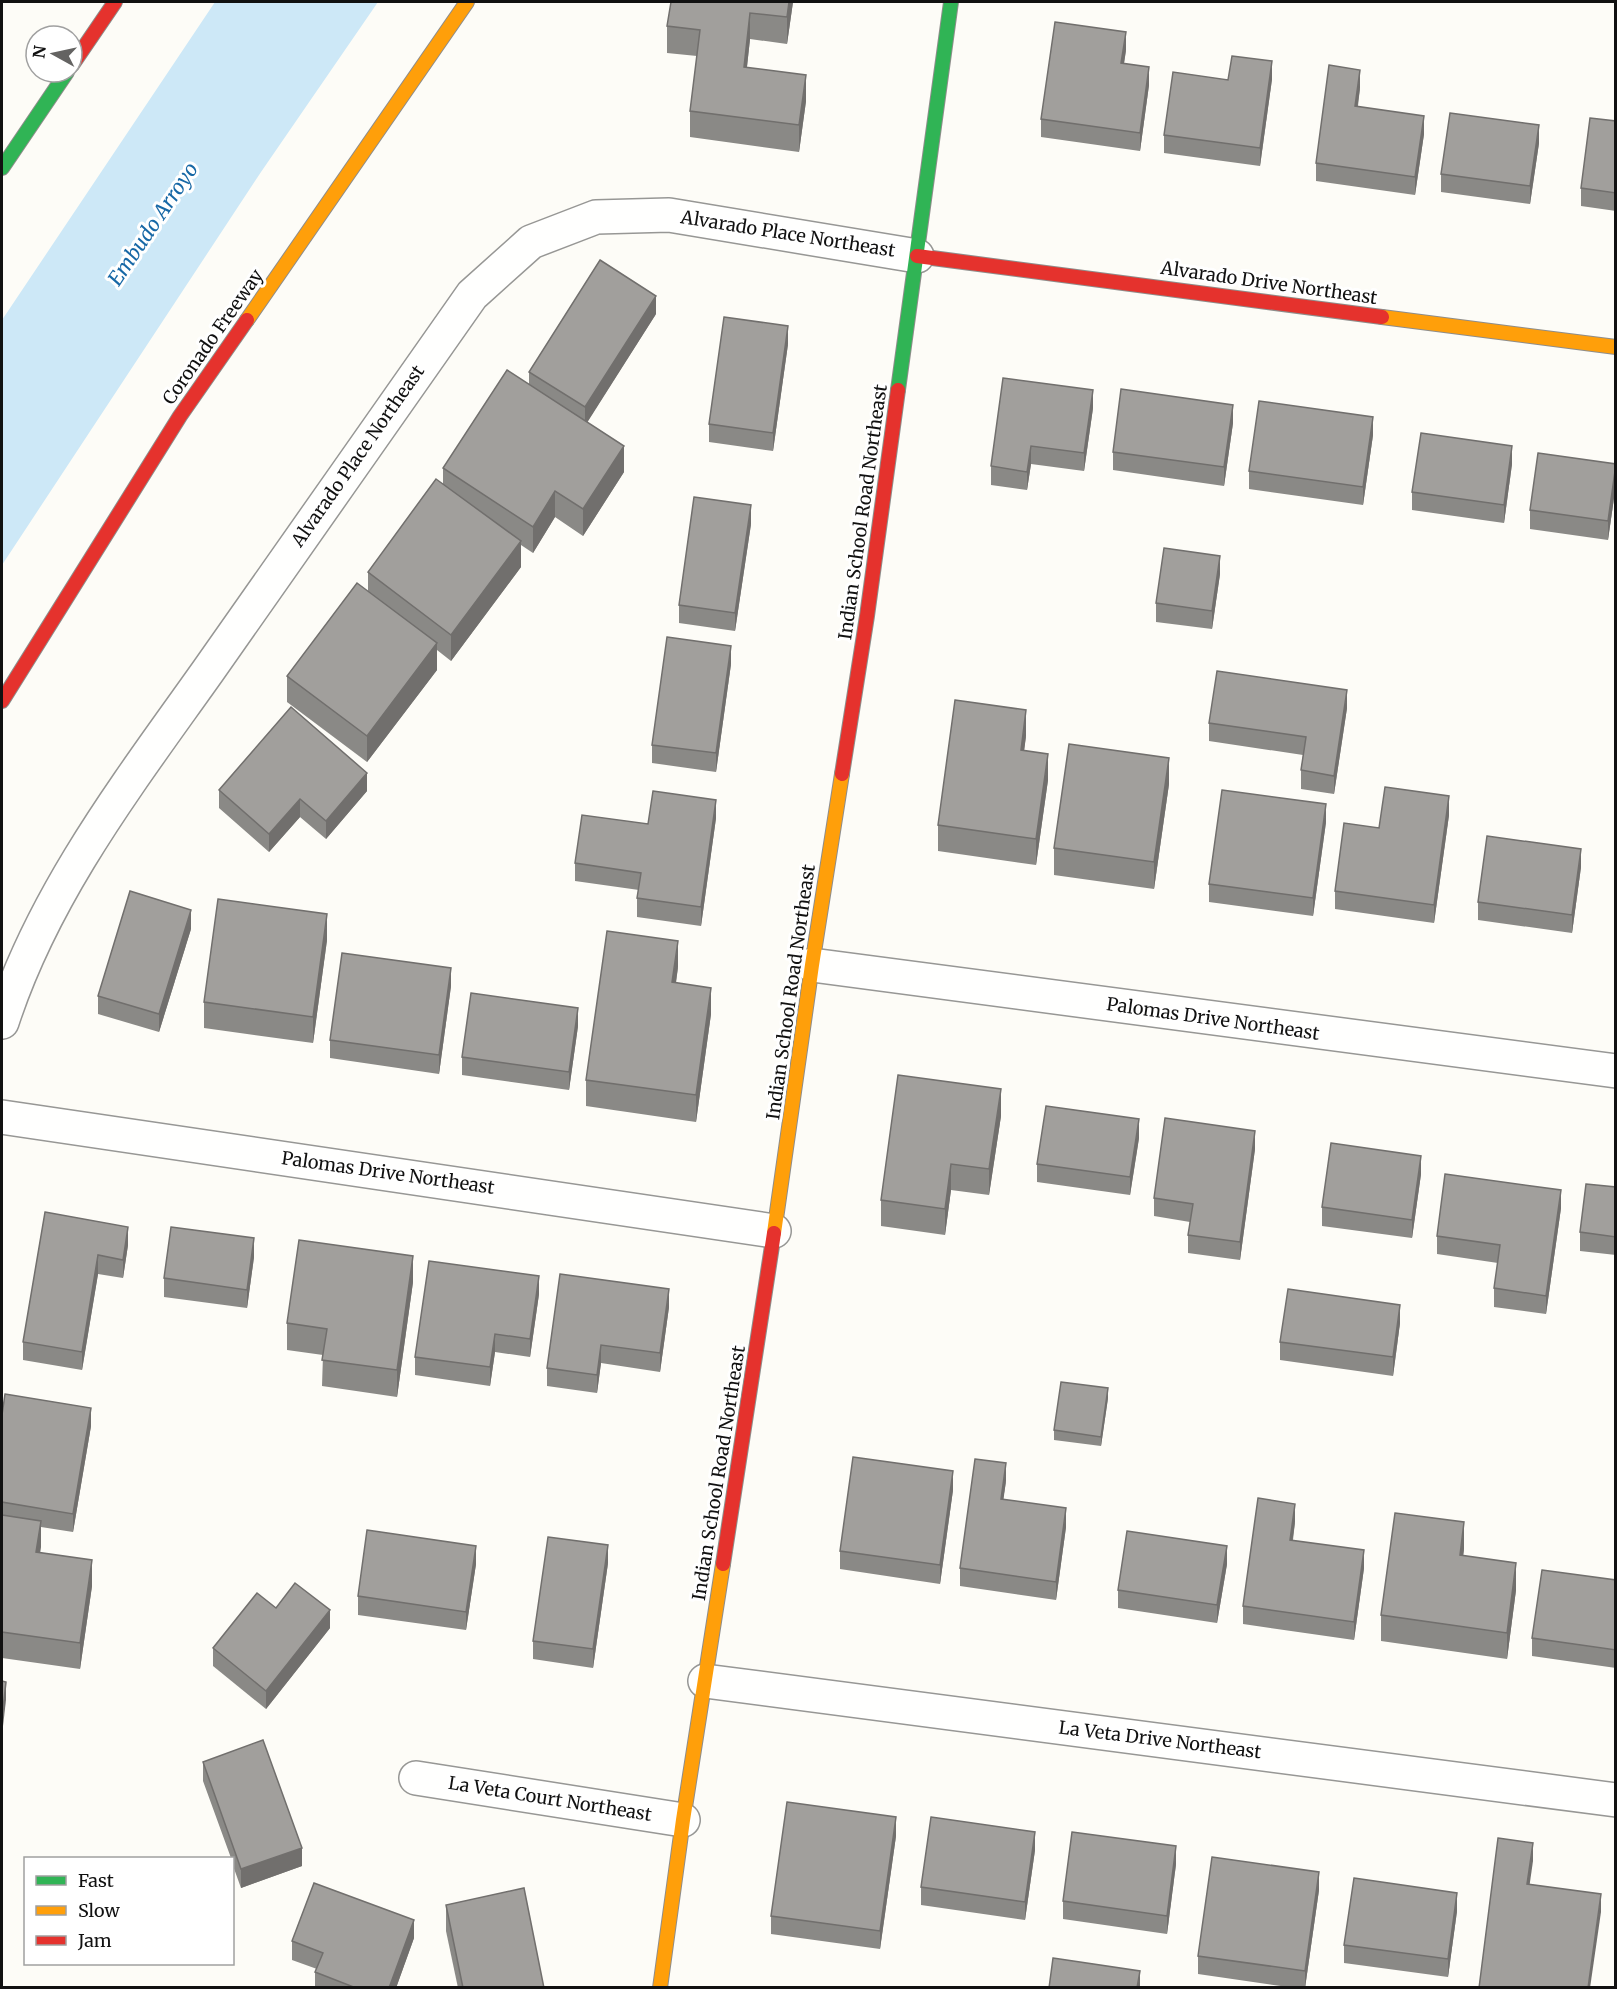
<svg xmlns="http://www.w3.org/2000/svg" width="1617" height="1989" font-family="Merriweather,serif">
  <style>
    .water { fill: #cde8f7 }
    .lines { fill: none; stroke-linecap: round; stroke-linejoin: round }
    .street-casing { stroke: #979795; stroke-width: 36 }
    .fast-casing { stroke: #8e8d8b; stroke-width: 16 }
    .slow-casing { stroke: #8e8d8b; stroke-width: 16 }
    .jam-casing { stroke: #8e8d8b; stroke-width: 16 }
    .street { stroke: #fffffe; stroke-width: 33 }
    .fast { stroke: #30b455; stroke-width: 14 }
    .slow { stroke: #ff9f0a; stroke-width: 14 }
    .jam { stroke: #e5322d; stroke-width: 14 }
    .wall { fill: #8a8986 }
    .shaded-wall { fill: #716f6d }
    .building { fill: #a19f9c; stroke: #716f6d; stroke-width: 1.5 }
    .labels { text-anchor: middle; stroke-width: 6; stroke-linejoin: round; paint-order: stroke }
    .street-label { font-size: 18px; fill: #111; stroke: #fff }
    .water-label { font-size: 20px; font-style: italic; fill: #1768a6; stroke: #fff }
  </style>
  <rect width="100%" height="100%" fill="#fdfcf7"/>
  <polygon class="water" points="215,2 378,2 261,172 2,565 2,320"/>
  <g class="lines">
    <g class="street-casing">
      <g id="street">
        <polyline points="812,965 1616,1071"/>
        <path d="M2 1022C44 892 130 781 208 671 296 546 384 420 472 295L531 242 596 217 669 215 917 256"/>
        <polyline points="2,1117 774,1231"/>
        <polyline points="705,1681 1616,1800"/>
        <polyline points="416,1778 683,1820"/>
      </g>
    </g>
    <g class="fast-casing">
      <g id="fast">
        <polyline points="2,168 67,72"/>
        <polyline points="898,390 951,2"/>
      </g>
    </g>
    <g class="slow-casing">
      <g id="slow">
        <polyline points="1382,317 1616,347"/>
        <polyline points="247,320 467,2"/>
        <polyline points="774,1233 812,965 842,774"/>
        <polyline points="660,1988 683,1820 723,1564"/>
      </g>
    </g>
    <g class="jam-casing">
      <g id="jam">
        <polyline points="72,65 115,2"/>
        <polyline points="917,256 1382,317"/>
        <polyline points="2,701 180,416 247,320"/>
        <polyline points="842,774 867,616 898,390"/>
        <polyline points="723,1564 774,1233"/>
      </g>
    </g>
    <use href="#street" class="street"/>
    <use href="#fast" class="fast"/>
    <use href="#slow" class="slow"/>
    <use href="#jam" class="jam"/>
  </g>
  <g class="wall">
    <polygon points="793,2 787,44 750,39 747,67 806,101 799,152 690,137 690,111 697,56 667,53 667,26"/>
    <polygon points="1126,50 1124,64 1149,85 1140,151 1041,137 1041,119"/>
    <polygon points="1272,79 1260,166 1164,153 1164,135 1228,80"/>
    <polygon points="1360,88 1358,106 1424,134 1415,195 1316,181 1316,163"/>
    <polygon points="1616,121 1616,211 1581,206 1581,188"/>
    <polygon points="1539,143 1530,204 1441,192 1441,174"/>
    <polygon points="656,314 587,422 624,472 583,536 555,517 533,553 521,545 521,567 451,661 437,650 437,670 367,762 287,702 287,676 368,591 368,572 443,484 443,468 529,384 529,372"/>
    <polygon points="788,344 773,451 709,442 709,424"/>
    <polygon points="1093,408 1084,471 1031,464 1027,490 991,485 991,466"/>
    <polygon points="1233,423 1224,486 1113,470 1113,452"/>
    <polygon points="1373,435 1363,505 1249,489 1249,471"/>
    <polygon points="1512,464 1504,523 1412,510 1412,492"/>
    <polygon points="1616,464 1616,484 1608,540 1530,529 1530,510"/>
    <polygon points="751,524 735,631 679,623 679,605"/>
    <polygon points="1220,574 1212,629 1156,622 1156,603"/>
    <polygon points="731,664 716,772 652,763 652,745"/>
    <polygon points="1347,708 1334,794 1301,789 1301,770 1303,755 1209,741 1209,723"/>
    <polygon points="1026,736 1024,750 1048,780 1036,865 938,851 938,825"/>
    <polygon points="1169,784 1154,889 1054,875 1054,848"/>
    <polygon points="219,790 367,791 326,839 300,817 269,852 219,808"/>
    <polygon points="1449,815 1434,923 1335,909 1335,891 1379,828"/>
    <polygon points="716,818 701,926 637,917 637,898 639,890 575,881 575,863 648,824"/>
    <polygon points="1326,822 1313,916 1209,902 1209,884"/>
    <polygon points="1581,867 1572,933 1478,920 1478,902"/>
    <polygon points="191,929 159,1032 98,1014 98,996"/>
    <polygon points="327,940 313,1043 204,1028 204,1002"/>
    <polygon points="678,967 676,983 711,1014 696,1122 586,1106 586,1080"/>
    <polygon points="451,986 439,1074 330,1058 330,1040"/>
    <polygon points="578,1026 569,1090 462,1075 462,1057"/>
    <polygon points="1001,1116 989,1195 951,1190 945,1235 881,1226 881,1200"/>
    <polygon points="1139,1138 1130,1195 1037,1182 1037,1164"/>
    <polygon points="1255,1149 1240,1260 1188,1253 1188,1235 1190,1222 1154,1216 1154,1198"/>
    <polygon points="1421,1174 1412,1238 1322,1226 1322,1207"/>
    <polygon points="1616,1187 1616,1255 1580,1251 1580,1232"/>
    <polygon points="1561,1208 1546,1314 1494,1307 1494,1288 1498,1263 1437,1254 1437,1236"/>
    <polygon points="45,1212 128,1245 123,1278 98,1274 82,1370 23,1360 23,1342"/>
    <polygon points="254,1257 247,1308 164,1297 164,1278"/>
    <polygon points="413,1282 397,1397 322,1386 323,1355 287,1350 287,1323"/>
    <polygon points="539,1294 530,1357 495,1352 490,1386 415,1375 415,1357"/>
    <polygon points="669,1307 660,1372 601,1363 597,1393 547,1386 547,1368"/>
    <polygon points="1400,1323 1393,1376 1280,1360 1280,1342"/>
    <polygon points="1108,1398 1101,1446 1054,1440 1054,1430"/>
    <polygon points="2,1415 91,1426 73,1532 41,1527 40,1553 92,1586 80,1669 2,1658"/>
    <polygon points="1006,1481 1003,1500 1066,1527 1056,1600 960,1586 960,1568"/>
    <polygon points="953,1490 940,1584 840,1569 840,1551"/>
    <polygon points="1295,1522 1293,1540 1364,1568 1354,1640 1243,1624 1243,1606"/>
    <polygon points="1464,1549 1463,1556 1516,1590 1507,1659 1381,1641 1381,1615"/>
    <polygon points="608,1563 593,1668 533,1659 533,1641"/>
    <polygon points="476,1564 466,1630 358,1615 358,1596"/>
    <polygon points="1227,1564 1217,1623 1118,1608 1118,1590"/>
    <polygon points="1616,1580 1616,1668 1532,1656 1532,1638"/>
    <polygon points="276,1608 330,1628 266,1709 213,1666 213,1648"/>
    <polygon points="203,1762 302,1866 241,1888 232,1863 232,1858 231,1858 203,1781"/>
    <polygon points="896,1836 880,1949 771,1934 771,1916"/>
    <polygon points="1035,1850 1025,1920 921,1905 921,1887"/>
    <polygon points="1176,1864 1167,1934 1063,1919 1063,1901"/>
    <polygon points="1319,1890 1305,1988 1295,1988 1198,1974 1198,1956"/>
    <polygon points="446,1905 544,1988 458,1988 446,1931"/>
    <polygon points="1457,1911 1448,1977 1344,1963 1344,1945"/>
    <polygon points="414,1938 396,1988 315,1988 315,1972 317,1969 292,1960 292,1941"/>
  </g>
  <g class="shaded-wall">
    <polygon points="789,2 793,2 787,44 787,17"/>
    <polygon points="750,13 750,39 744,93 744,67"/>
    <polygon points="1126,32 1126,50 1121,81 1121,63"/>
    <polygon points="1272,61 1272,79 1260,166 1260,148"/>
    <polygon points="1149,67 1149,85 1140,151 1140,133"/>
    <polygon points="1360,70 1360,88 1355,124 1355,106"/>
    <polygon points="806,75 806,101 799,152 799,125"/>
    <polygon points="1424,116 1424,134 1415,195 1415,177"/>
    <polygon points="1539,125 1539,143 1530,204 1530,186"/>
    <polygon points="656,296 656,314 585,426 585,407"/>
    <polygon points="788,326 788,344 773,451 773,433"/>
    <polygon points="1093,390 1093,408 1084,471 1084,453"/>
    <polygon points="1233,405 1233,423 1224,486 1224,467"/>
    <polygon points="1373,417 1373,435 1363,505 1363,487"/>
    <polygon points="624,446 624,472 583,536 583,509"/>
    <polygon points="1031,446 1031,464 1027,490 1027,472"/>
    <polygon points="1512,446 1512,464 1504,523 1504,505"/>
    <polygon points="1616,466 1616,484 1608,540 1608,521"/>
    <polygon points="555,491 555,517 533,553 533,527"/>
    <polygon points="751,505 751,524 735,631 735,613"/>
    <polygon points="521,541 521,567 451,661 451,635"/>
    <polygon points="1220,556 1220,574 1212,629 1212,611"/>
    <polygon points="437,643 437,670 367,762 367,736"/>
    <polygon points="731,646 731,664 716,772 716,753"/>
    <polygon points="1347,690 1347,708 1334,794 1334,776"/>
    <polygon points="1026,710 1026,736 1021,776 1021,750"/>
    <polygon points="1048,754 1048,780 1036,865 1036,839"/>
    <polygon points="1169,758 1169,784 1154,889 1154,862"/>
    <polygon points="367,773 367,791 326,839 326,821"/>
    <polygon points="1449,796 1449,815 1434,923 1434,905"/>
    <polygon points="300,799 300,817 269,852 269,834"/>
    <polygon points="716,800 716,818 701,926 701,907"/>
    <polygon points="1326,804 1326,822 1313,916 1313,898"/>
    <polygon points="1581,849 1581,867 1572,933 1572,915"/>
    <polygon points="191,910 191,929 159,1032 159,1014"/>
    <polygon points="327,914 327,940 313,1043 313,1017"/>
    <polygon points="678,941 678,967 672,1009 672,982"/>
    <polygon points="451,968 451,986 439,1074 439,1055"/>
    <polygon points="711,988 711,1014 696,1122 696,1095"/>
    <polygon points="578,1008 578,1026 569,1090 569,1072"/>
    <polygon points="1001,1089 1001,1116 989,1195 989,1169"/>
    <polygon points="1139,1119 1139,1138 1130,1195 1130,1177"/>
    <polygon points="1255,1131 1255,1149 1240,1260 1240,1242"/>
    <polygon points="1421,1156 1421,1174 1412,1238 1412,1220"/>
    <polygon points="951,1164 951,1190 945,1235 945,1209"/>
    <polygon points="1561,1190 1561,1208 1546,1314 1546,1296"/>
    <polygon points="128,1227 128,1245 123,1278 123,1260"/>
    <polygon points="254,1238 254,1257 247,1308 247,1290"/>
    <polygon points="98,1255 98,1274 82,1370 82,1352"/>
    <polygon points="413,1256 413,1282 397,1397 397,1370"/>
    <polygon points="539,1276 539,1294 530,1357 530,1339"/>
    <polygon points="669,1289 669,1307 660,1372 660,1353"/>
    <polygon points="1400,1305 1400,1323 1393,1376 1393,1357"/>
    <polygon points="495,1334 495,1352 490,1386 490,1367"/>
    <polygon points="601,1345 601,1363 597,1393 597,1375"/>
    <polygon points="1108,1388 1108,1398 1101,1446 1101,1437"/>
    <polygon points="91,1408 91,1426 73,1532 73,1514"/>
    <polygon points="1006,1463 1006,1481 1001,1517 1001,1499"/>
    <polygon points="953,1471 953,1490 940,1584 940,1565"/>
    <polygon points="1295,1504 1295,1522 1290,1558 1290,1540"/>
    <polygon points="1066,1508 1066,1527 1056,1600 1056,1582"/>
    <polygon points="41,1521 41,1547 36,1579 36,1552"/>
    <polygon points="1464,1522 1464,1549 1460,1582 1460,1555"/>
    <polygon points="608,1545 608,1563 593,1668 593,1649"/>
    <polygon points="476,1546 476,1564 466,1630 466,1612"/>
    <polygon points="1227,1546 1227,1564 1217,1623 1217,1605"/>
    <polygon points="1364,1550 1364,1568 1354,1640 1354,1622"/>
    <polygon points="92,1560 92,1586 80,1669 80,1643"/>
    <polygon points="1516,1563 1516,1590 1507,1659 1507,1633"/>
    <polygon points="330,1610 330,1628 266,1709 266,1691"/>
    <polygon points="6,1682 6,1700 2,1735 2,1717"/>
    <polygon points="896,1817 896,1836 880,1949 880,1931"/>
    <polygon points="1035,1832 1035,1850 1025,1920 1025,1902"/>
    <polygon points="1533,1843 1533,1861 1527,1903 1527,1884"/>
    <polygon points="1176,1846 1176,1864 1167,1934 1167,1916"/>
    <polygon points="302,1848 302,1866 241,1888 241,1869"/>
    <polygon points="1319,1872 1319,1890 1305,1988 1305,1971"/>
    <polygon points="1457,1893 1457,1911 1448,1977 1448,1959"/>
    <polygon points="1601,1894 1601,1912 1590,1988 1588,1988"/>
    <polygon points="414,1920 414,1938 396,1988 389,1988"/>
    <polygon points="1140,1971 1140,1988 1137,1988"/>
  </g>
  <g class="building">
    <polygon points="671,2 789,2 787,17 750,13 744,67 806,75 799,125 690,111 700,30 667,26"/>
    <polygon points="1055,22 1126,32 1121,63 1149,67 1140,133 1041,119"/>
    <polygon points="1232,56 1272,61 1260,148 1164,135 1173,72 1228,80"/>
    <polygon points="1329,65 1360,70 1355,106 1424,116 1415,177 1316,163"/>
    <polygon points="1450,113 1539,125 1530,186 1441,174"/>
    <polygon points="1590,118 1616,121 1616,193 1581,188"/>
    <polygon points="600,260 656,296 585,407 529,372"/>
    <polygon points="724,317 788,326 773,433 709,424"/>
    <polygon points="507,370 624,446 583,509 555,491 533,527 443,468"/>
    <polygon points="1003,378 1093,390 1084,453 1031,446 1027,472 991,466"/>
    <polygon points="1121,389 1233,405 1224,467 1113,452"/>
    <polygon points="1259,401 1373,417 1363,487 1249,471"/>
    <polygon points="1421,433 1512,446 1504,505 1412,492"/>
    <polygon points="1538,453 1616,464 1608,521 1530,510"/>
    <polygon points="436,479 521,541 451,635 368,572"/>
    <polygon points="694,497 751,505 735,613 679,605"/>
    <polygon points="1164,548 1220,556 1212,611 1156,603"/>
    <polygon points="357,583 437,643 367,736 287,676"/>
    <polygon points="667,637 731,646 716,753 652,745"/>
    <polygon points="1217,671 1347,690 1334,776 1301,770 1306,737 1209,723"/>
    <polygon points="955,700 1026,710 1021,750 1048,754 1036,839 938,825"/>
    <polygon points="291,707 367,773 326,821 300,799 269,834 219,790"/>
    <polygon points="1069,744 1169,758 1154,862 1054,848"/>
    <polygon points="1385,787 1449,796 1434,905 1335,891 1344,823 1379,828"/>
    <polygon points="1222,790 1326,804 1313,898 1209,884"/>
    <polygon points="653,791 716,800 701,907 637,898 641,873 575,863 582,815 648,824"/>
    <polygon points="1487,836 1581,849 1572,915 1478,902"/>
    <polygon points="130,891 191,910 159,1014 98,996"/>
    <polygon points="218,899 327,914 313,1017 204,1002"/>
    <polygon points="607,931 678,941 672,982 711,988 696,1095 586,1080"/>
    <polygon points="342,953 451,968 439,1055 330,1040"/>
    <polygon points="471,993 578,1008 569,1072 462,1057"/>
    <polygon points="898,1075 1001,1089 989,1169 951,1164 945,1209 881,1200"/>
    <polygon points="1046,1106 1139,1119 1130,1177 1037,1164"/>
    <polygon points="1165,1118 1255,1131 1240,1242 1188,1235 1193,1204 1154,1198"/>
    <polygon points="1331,1143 1421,1156 1412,1220 1322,1207"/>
    <polygon points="1445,1174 1561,1190 1546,1296 1494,1288 1500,1245 1437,1236"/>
    <polygon points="1586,1184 1616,1187 1616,1237 1580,1232"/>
    <polygon points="45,1212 128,1227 123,1260 98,1255 82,1352 23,1342"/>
    <polygon points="171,1227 254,1238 247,1290 164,1278"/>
    <polygon points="299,1240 413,1256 397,1370 322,1360 327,1329 287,1323"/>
    <polygon points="429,1261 539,1276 530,1339 495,1334 490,1367 415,1357"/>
    <polygon points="560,1274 669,1289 660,1353 601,1345 597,1375 547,1368"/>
    <polygon points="1288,1289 1400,1305 1393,1357 1280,1342"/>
    <polygon points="1061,1382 1108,1388 1101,1437 1054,1430"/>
    <polygon points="5,1394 91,1408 73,1514 2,1502 2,1415"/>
    <polygon points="853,1457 953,1471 940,1565 840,1551"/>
    <polygon points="975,1459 1006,1463 1001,1499 1066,1508 1056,1582 960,1568"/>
    <polygon points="1258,1498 1295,1504 1290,1540 1364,1550 1354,1622 1243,1606"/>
    <polygon points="1395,1513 1464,1522 1460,1555 1516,1563 1507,1633 1381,1615"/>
    <polygon points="2,1515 41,1521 36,1552 92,1560 80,1643 2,1632"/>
    <polygon points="367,1530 476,1546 466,1612 358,1596"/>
    <polygon points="1127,1531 1227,1546 1217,1605 1118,1590"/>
    <polygon points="548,1537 608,1545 593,1649 533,1641"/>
    <polygon points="1542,1570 1616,1580 1616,1650 1532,1638"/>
    <polygon points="295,1583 330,1610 266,1691 213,1648 257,1593 276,1608"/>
    <polygon points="2,1681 6,1682 2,1717"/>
    <polygon points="263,1740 302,1848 241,1869 203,1762"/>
    <polygon points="787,1802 896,1817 880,1931 771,1916"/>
    <polygon points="931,1817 1035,1832 1025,1902 921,1887"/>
    <polygon points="1072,1832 1176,1846 1167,1916 1063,1901"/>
    <polygon points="1498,1838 1533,1843 1527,1884 1601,1894 1588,1988 1479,1988"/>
    <polygon points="1212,1857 1319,1872 1305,1971 1198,1956"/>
    <polygon points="1354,1878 1457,1893 1448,1959 1344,1945"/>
    <polygon points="314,1883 414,1920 389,1988 356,1988 315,1972 323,1953 292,1941"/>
    <polygon points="524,1888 544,1988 463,1988 446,1905"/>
    <polygon points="1053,1958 1140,1971 1137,1988 1049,1988"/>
  </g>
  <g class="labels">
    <g class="street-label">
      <text transform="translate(788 234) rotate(9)" y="6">Alvarado Place Northeast</text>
      <text transform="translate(1269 283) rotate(8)" y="6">Alvarado Drive Northeast</text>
      <text transform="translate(213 337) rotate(-55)" y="6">Coronado Freeway</text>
      <text transform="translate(358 456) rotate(-55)" y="6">Alvarado Place Northeast</text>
      <text transform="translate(863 512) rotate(-82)" y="6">Indian School Road Northeast</text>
      <text transform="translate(791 992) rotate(-82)" y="6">Indian School Road Northeast</text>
      <text transform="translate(1213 1019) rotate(8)" y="6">Palomas Drive Northeast</text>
      <text transform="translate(388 1173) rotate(8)" y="6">Palomas Drive Northeast</text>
      <text transform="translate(719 1473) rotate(-81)" y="6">Indian School Road Northeast</text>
      <text transform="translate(1160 1740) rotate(7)" y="6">La Veta Drive Northeast</text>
      <text transform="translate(550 1799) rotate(9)" y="6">La Veta Court Northeast</text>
    </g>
    <g class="water-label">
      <text transform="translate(153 224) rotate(-56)" y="7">Embudo Arroyo</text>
    </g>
  </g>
  <rect width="1617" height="1989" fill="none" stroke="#111111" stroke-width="6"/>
  <rect x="24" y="1857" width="210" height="108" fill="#ffffff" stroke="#a0a0a0" stroke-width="1.5"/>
  <rect x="36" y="1876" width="30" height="9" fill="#30b455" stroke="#a0a0a0" stroke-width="1.5"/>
  <text x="78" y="1887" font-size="18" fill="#111111">Fast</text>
  <rect x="36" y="1906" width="30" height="9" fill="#ff9f0a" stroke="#a0a0a0" stroke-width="1.5"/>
  <text x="78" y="1917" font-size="18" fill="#111111">Slow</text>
  <rect x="36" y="1936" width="30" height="9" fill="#e5322d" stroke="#a0a0a0" stroke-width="1.5"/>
  <text x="78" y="1947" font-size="18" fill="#111111">Jam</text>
  <g transform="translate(54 54) rotate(278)"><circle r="28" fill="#ffffff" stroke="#a0a0a0" stroke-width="1.5"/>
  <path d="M0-4.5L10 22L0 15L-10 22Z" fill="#646362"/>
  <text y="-9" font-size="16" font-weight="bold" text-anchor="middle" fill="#111111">N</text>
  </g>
</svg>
